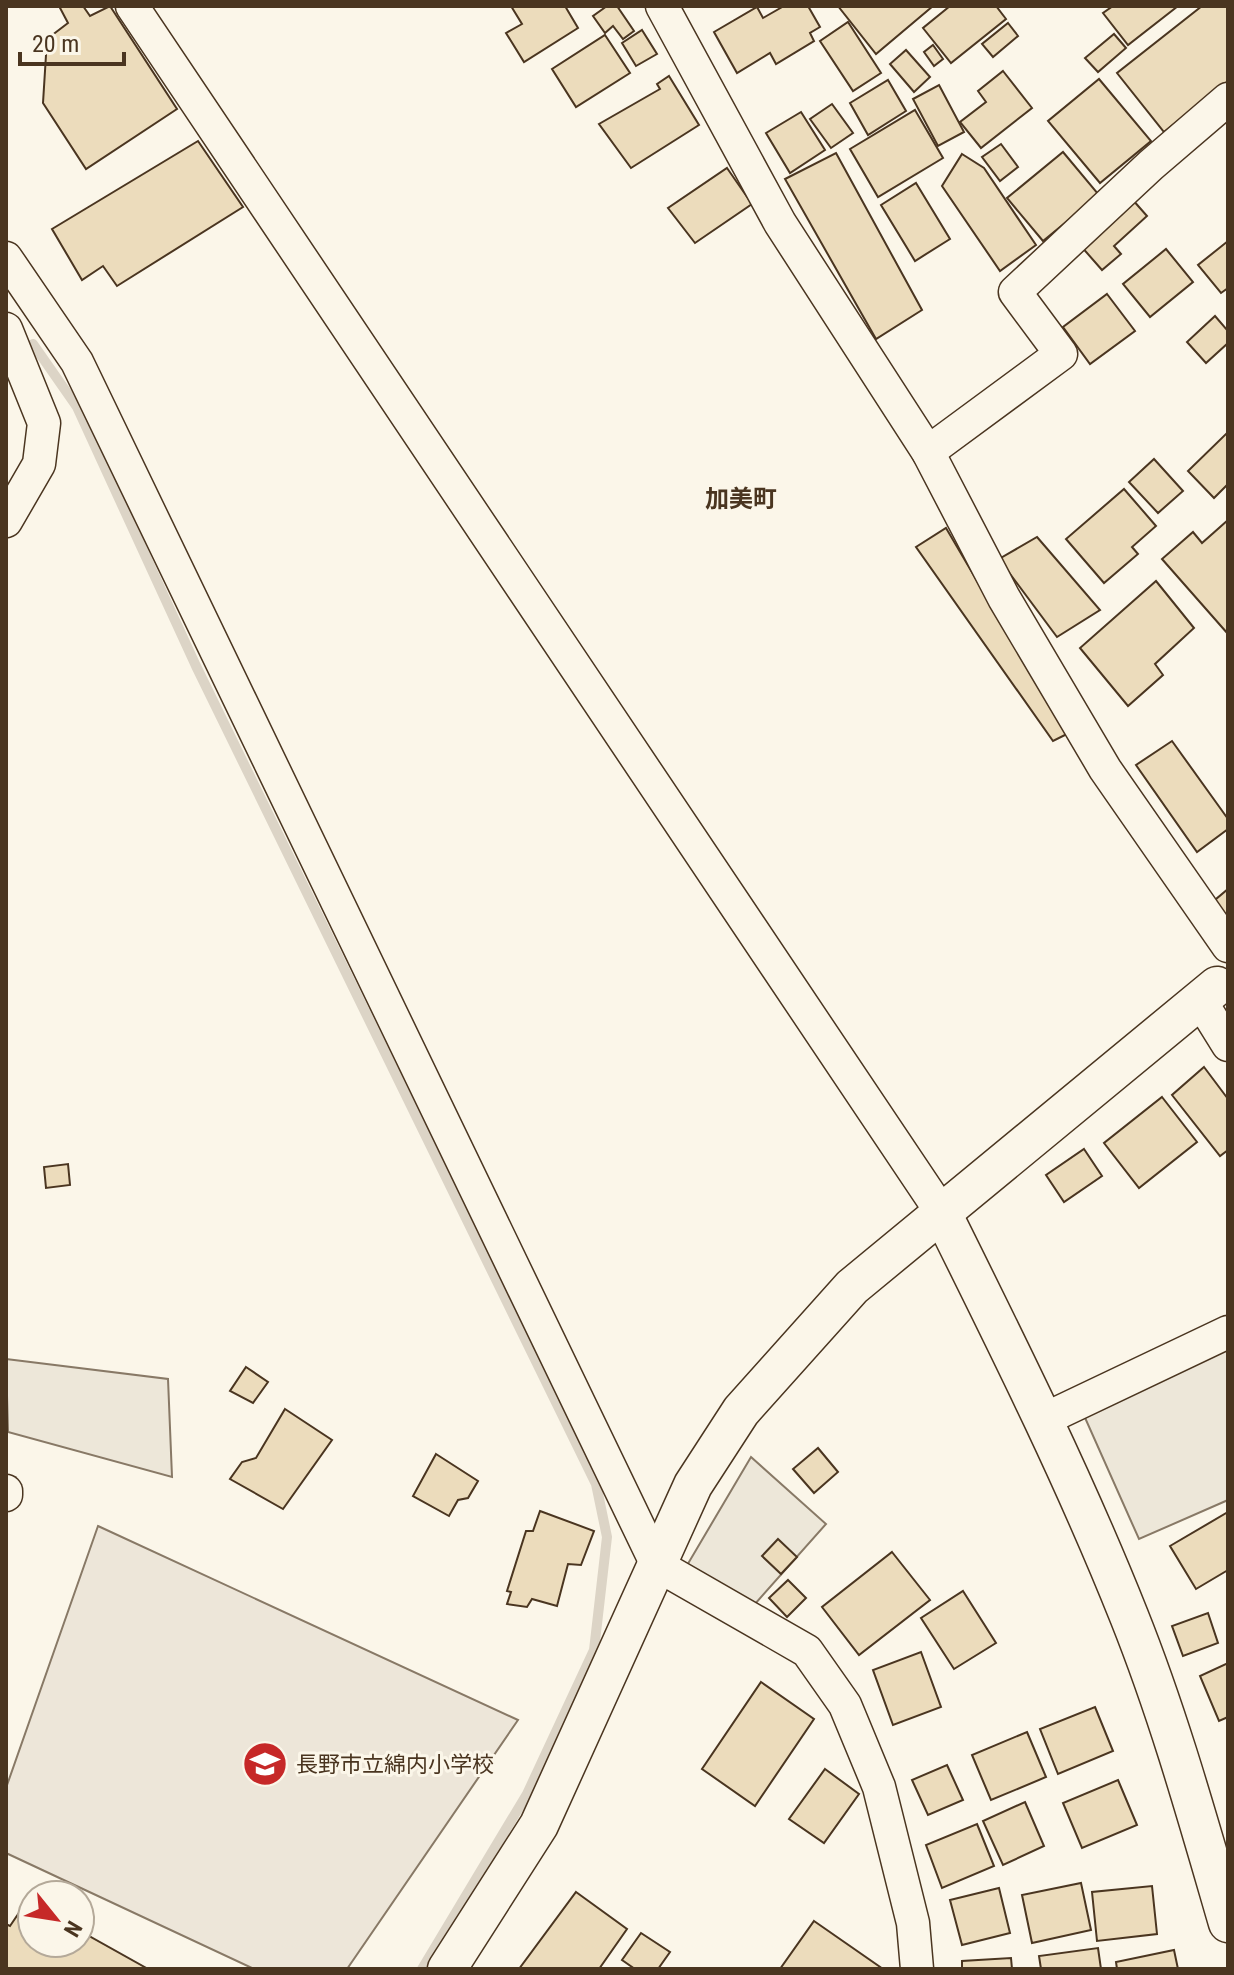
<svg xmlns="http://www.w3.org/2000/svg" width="1234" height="1975" font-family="'Roboto Condensed','Noto Sans JP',sans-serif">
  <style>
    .green { fill: #ede6d9; stroke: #887966; stroke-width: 2 }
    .parking { fill: #ede7d9; stroke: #887966; stroke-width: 2 }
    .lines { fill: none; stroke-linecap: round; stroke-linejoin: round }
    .stream { stroke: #dcd4c6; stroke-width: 10 }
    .building { fill: #ecdcbc; stroke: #4a3520; stroke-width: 2 }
    .minor-casing { stroke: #4a3520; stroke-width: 35 }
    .tertiary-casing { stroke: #4a3520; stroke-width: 41 }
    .minor { stroke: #fbf6e9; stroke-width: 32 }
    .tertiary { stroke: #fbf6e9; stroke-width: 38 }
    .labels { text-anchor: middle; stroke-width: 6; stroke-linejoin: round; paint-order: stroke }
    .poi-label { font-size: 22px; fill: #4a3520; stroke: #fbf6e9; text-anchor: start }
    .neighbourhood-label { font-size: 24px; font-weight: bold; fill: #4a3520; stroke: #fbf6e9 }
  </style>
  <rect width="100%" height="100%" fill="#fbf6e9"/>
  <polygon class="green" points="98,1526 518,1720 347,1969 254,1969 6,1853 6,1788"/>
  <g class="parking">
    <polygon points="1228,1346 1228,1500 1139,1539 1082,1411"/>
    <polygon points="6,1359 168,1379 172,1477 8,1432"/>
    <polygon points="751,1457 826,1524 755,1604 686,1567"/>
  </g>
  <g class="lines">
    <polyline class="stream" points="33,344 77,407 196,666 596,1484 607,1537 594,1650 527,1794 422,1969"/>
  </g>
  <g class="building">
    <polygon points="59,6 83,6 90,16 110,6 177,109 86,169 43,103 47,39 68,23"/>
    <polygon points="511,6 565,6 578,28 524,62 506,33 522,24"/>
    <polygon points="607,6 617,6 634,31 623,39 613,26 605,33 593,16"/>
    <polygon points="784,6 808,6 820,27 810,33 814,41 776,64 770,53 737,73 714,32 757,7 763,18"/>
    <polygon points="838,6 933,6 876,54"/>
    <polygon points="950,6 996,6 1006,19 951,63 923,28"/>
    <polygon points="1113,6 1178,6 1128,45 1103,13"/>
    <polygon points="1202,6 1228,6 1228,81 1164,132 1117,73"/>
    <polygon points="848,22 881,73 853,91 820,41"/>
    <polygon points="1008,23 1018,36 993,57 982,44"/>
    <polygon points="642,30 657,54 636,66 622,43"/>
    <polygon points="1114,34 1126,48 1098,72 1085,58"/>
    <polygon points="605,35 630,73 576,107 552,69"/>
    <polygon points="933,45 943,59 934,66 924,52"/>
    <polygon points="906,50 930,77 914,92 890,64"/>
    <polygon points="1003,71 1032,108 981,148 960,122 986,102 978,91"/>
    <polygon points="669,76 699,125 631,168 599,124 660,89 657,84"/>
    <polygon points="1099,79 1151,141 1100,183 1048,121"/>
    <polygon points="888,80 906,111 868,135 850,103"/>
    <polygon points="939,85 964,132 938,146 913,99"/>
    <polygon points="832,104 853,133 831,148 810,119"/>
    <polygon points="915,110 943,158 878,197 850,149"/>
    <polygon points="801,112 825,150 790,173 766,133"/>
    <polygon points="198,141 243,207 117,286 103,266 82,280 52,229"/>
    <polygon points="1001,144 1018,167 1000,181 982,157"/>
    <polygon points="1063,152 1099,195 1043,241 1007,198"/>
    <polygon points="836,153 922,310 876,339 785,179"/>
    <polygon points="962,154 984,168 1036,245 1000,271 942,186"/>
    <polygon points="727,168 752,204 695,243 668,208"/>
    <polygon points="916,183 950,239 915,261 881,205"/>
    <polygon points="1132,199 1147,216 1114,246 1121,254 1102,270 1080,245"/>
    <polygon points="1228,241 1228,288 1221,293 1198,265"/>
    <polygon points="1166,249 1193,282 1150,317 1123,284"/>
    <polygon points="1107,294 1135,331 1090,364 1063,327"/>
    <polygon points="1215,316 1228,331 1228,343 1206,363 1187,342"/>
    <polygon points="1228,432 1228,484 1214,498 1188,471"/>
    <polygon points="1154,459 1183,491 1158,513 1129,482"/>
    <polygon points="1124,489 1156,526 1132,547 1138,554 1104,583 1066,539"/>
    <polygon points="1228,520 1228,634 1162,559 1193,532 1202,543"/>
    <polygon points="946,528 1067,734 1053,741 916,547"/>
    <polygon points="1037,537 1100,610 1057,637 999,559"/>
    <polygon points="1156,581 1194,628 1155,664 1163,675 1128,706 1080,648"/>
    <polygon points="1172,741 1228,819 1228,829 1197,852 1136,765"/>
    <polygon points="1228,889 1228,928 1209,905"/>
    <polygon points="1204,1067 1228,1099 1228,1150 1220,1156 1172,1095"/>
    <polygon points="1162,1097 1197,1142 1139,1188 1104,1143"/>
    <polygon points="1084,1149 1102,1176 1064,1202 1046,1175"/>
    <polygon points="68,1164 70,1185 46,1188 44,1167"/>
    <polygon points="246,1367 268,1382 253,1403 230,1391"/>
    <polygon points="285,1409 332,1440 283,1509 230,1479 242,1462 256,1458"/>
    <polygon points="818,1448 838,1472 814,1493 793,1469"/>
    <polygon points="436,1454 478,1481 468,1498 458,1500 449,1516 413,1496"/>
    <polygon points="540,1511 594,1531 581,1565 568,1564 557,1606 532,1599 527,1607 507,1604 511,1592 507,1591 526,1531 533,1531"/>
    <polygon points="1228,1512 1228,1570 1196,1589 1170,1546"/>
    <polygon points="778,1539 797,1557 781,1574 762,1556"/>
    <polygon points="892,1552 930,1600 859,1655 822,1607"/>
    <polygon points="788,1580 806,1598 787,1617 769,1598"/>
    <polygon points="963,1591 996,1643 954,1669 921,1618"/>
    <polygon points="1208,1613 1218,1643 1183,1656 1172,1626"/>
    <polygon points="921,1652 941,1707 893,1725 873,1670"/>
    <polygon points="1228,1663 1228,1717 1219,1721 1200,1676"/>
    <polygon points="761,1682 814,1719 755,1806 702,1769"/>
    <polygon points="1095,1707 1113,1751 1058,1774 1040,1729"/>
    <polygon points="1027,1732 1046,1777 991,1800 972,1755"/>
    <polygon points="947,1765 963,1800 928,1815 912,1780"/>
    <polygon points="825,1769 859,1794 824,1843 789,1819"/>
    <polygon points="1118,1780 1137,1825 1082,1848 1063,1803"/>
    <polygon points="1025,1802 1044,1846 1003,1865 983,1821"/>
    <polygon points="977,1824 994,1866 942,1888 926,1845"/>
    <polygon points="1081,1883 1091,1930 1032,1943 1022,1895"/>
    <polygon points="1152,1886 1157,1934 1097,1941 1092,1892"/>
    <polygon points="999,1888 1010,1933 962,1945 950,1900"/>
    <polygon points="576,1892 627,1929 599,1969 519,1969"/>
    <polygon points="27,1901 32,1903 32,1943 80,1943 80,1931 148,1969 6,1969 6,1924 10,1926"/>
    <polygon points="814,1921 883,1969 780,1969"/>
    <polygon points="641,1933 670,1952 658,1969 635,1969 622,1960"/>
    <polygon points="1098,1948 1101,1969 1041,1969 1039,1956"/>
    <polygon points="1174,1950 1178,1969 1117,1969 1116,1962"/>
    <polygon points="1011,1958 1012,1969 962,1969 962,1961"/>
  </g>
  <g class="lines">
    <g class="minor-casing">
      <g id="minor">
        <polyline points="132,6 942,1213"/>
        <polyline points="662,6 780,223 928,452 1004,598 1105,769 1228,946"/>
        <polyline points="6,258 77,362 657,1565 807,1651 845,1705 879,1787 913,1923 917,1969"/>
        <polyline points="6,329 44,423 39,464 6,521"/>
        <polyline points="928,452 1061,354 1015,292 1151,165 1228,99"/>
        <polyline points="1200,1000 1228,1045"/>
        <polyline points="1045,1419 1228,1332"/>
        <polyline points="6,1491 6,1495"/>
      </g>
    </g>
    <g class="tertiary-casing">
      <g id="tertiary">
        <path d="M942 1213C1008 1346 1074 1478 1129 1616 1169 1716 1198 1820 1228 1923"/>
        <polyline points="447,1969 539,1825 693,1485 741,1411 852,1287 1217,986"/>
      </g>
    </g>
    <use href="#minor" class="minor"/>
    <use href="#tertiary" class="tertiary"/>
  </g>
  <defs>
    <g id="school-disc" transform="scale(2.3)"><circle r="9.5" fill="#c62828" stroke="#fbf6e9"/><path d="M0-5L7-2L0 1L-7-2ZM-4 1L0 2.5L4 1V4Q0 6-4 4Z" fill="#fff"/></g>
  </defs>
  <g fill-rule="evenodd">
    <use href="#school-disc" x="265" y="1764"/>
  </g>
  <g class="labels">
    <g class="poi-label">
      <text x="296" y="1772">長野市立綿内小学校</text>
    </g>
    <g class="neighbourhood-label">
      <text x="741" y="507">加美町</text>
    </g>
  </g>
  <rect width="1234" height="1975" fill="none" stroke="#4a3520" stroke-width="16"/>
  <g transform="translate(56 1919) rotate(120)"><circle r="38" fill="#fbf6e9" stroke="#b4a999" stroke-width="2"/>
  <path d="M0-6L14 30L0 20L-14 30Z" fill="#c62828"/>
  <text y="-12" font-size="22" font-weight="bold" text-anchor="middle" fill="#4a3520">N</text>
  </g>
  <path d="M20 52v12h104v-12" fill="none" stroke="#4a3520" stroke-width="4"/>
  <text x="32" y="52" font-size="24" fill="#4a3520" stroke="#fbf6e9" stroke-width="6" paint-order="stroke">20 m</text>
</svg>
